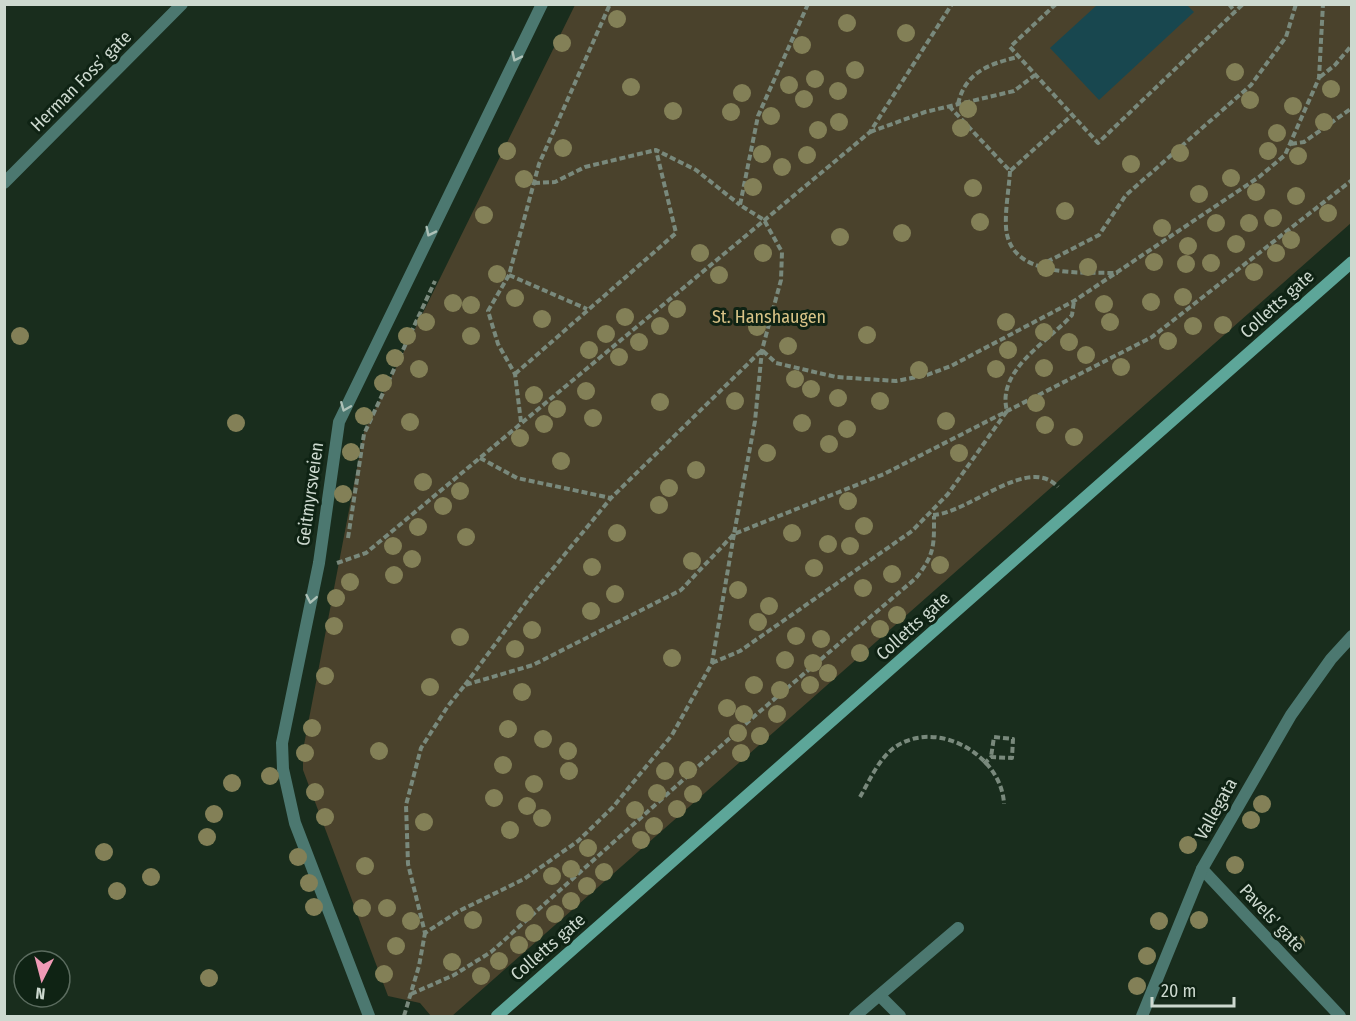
<svg xmlns="http://www.w3.org/2000/svg" width="1356" height="1021" font-family="'Fira Sans Condensed',sans-serif">
  <style>
    .green { fill: #4a422c }
    .water { fill: #18474f }
    .lines { fill: none; stroke-linecap: round; stroke-linejoin: round }
    .path { stroke: #79897c; stroke-width: 4; stroke-dasharray: 6 3; stroke-linecap: butt }
    .lane { stroke: #4c7870; stroke-width: 12 }
    .street { stroke: #4c7870; stroke-width: 12 }
    .secondary { stroke: #5da699; stroke-width: 12 }
    .tree { fill: #838057 }
    .oneway { stroke: #adc1b7 }
    .labels { text-anchor: middle; stroke-width: 6; stroke-linejoin: round; paint-order: stroke }
    .street-label { font-size: 18px; fill: #cdd9cf; stroke: #0f2314 }
    .park-label { font-size: 18px; fill: #d9c387; stroke: #0f2314 }
  </style>
  <rect width="100%" height="100%" fill="#192d1d"/>
  <polygon class="green" points="575,5 1351,5 1351,223 452,1016 431,1016 420,1003 388,996 303,770 303,750 364,432"/>
  <polygon class="water" points="1097,5 1187,5 1194,12 1099,100 1050,48"/>
  <g class="lines">
    <g class="path">
      <polyline points="808,4 758,116 740,205 764,220 782,252 781,280 762,350 755,421 734,534 884,474 1152,337 1352,180"/>
      <polyline points="1056,4 1010,47 1098,143 1243,4"/>
      <polyline points="1229,4 1235,12"/>
      <polyline points="1320,77 1335,65 1352,45"/>
      <path d="M958 104C965 73 988 64 1018 57"/>
      <polyline points="949,106 1010,171 1072,115"/>
      <polyline points="870,132 925,112 1014,91 1035,75"/>
      <polyline points="1291,144 1304,142 1352,108"/>
      <path d="M1010 171C1009 189 1005 209 1006 227 1009 279 1082 272 1118 273"/>
      <polyline points="534,183 555,182 585,167 656,150"/>
      <polyline points="1039,266 1099,235 1126,195 1251,85 1286,37 1296,4"/>
      <polyline points="509,275 587,309"/>
      <polyline points="515,374 676,233 656,150 696,170 740,205"/>
      <polyline points="521,422 515,374 498,344 488,311 509,275 539,164 610,4"/>
      <polyline points="480,458 517,478 611,498"/>
      <path d="M933 515C970 513 1028 454 1058 487"/>
      <polygon points="734,534 712,663 672,735 613,807 578,841 524,879 459,911 425,933 408,864 406,805 421,748 448,706 465,685 533,665 681,590"/>
      <polyline points="348,538 364,434 435,281"/>
      <polyline points="337,563 366,553 870,132 952,4"/>
      <path d="M712 663 740 651 912 531 948 494 1007 411C996 370 1048 342 1072 315L1074 301"/>
      <polyline points="465,685 533,593 611,498 762,350 776,363 836,377 896,381 927,375 951,366 1074,301 1259,177 1285,155 1319,78 1323,4"/>
      <polyline points="984,764 991,757 1012,758 1013,739 994,737 991,757"/>
      <path d="M860 797C871 778 881 753 902 743 944 722 1002 758 1004 804"/>
      <path d="M411 994 454 975 491 952 751 719 916 578C935 554 934 545 934 516"/>
      <polyline points="404,1016 419,966 425,933"/>
    </g>
    <g class="lane">
      <polyline points="880,996 900,1016"/>
      <polyline points="855,1016 958,928"/>
    </g>
    <g class="street">
      <polyline points="4,183 182,4"/>
      <polyline points="1202,869 1340,1016"/>
      <polyline points="369,1016 295,823 283,769 282,743 319,563 339,422 542,4"/>
      <polyline points="1142,1016 1202,869 1291,715 1331,659 1352,636"/>
    </g>
    <polyline class="secondary" points="497,1016 1352,262"/>
  </g>
  <g class="tree">
    <circle cx="617" cy="19" r="9"/>
    <circle cx="847" cy="23" r="9"/>
    <circle cx="906" cy="33" r="9"/>
    <circle cx="562" cy="43" r="9"/>
    <circle cx="802" cy="45" r="9"/>
    <circle cx="855" cy="70" r="9"/>
    <circle cx="1235" cy="72" r="9"/>
    <circle cx="815" cy="79" r="9"/>
    <circle cx="789" cy="85" r="9"/>
    <circle cx="631" cy="87" r="9"/>
    <circle cx="1331" cy="89" r="9"/>
    <circle cx="838" cy="91" r="9"/>
    <circle cx="742" cy="93" r="9"/>
    <circle cx="804" cy="99" r="9"/>
    <circle cx="1250" cy="100" r="9"/>
    <circle cx="1293" cy="106" r="9"/>
    <circle cx="968" cy="109" r="9"/>
    <circle cx="673" cy="111" r="9"/>
    <circle cx="731" cy="112" r="9"/>
    <circle cx="771" cy="116" r="9"/>
    <circle cx="839" cy="122" r="9"/>
    <circle cx="1324" cy="122" r="9"/>
    <circle cx="961" cy="128" r="9"/>
    <circle cx="818" cy="130" r="9"/>
    <circle cx="1277" cy="133" r="9"/>
    <circle cx="563" cy="148" r="9"/>
    <circle cx="507" cy="151" r="9"/>
    <circle cx="1268" cy="151" r="9"/>
    <circle cx="1180" cy="153" r="9"/>
    <circle cx="762" cy="154" r="9"/>
    <circle cx="807" cy="155" r="9"/>
    <circle cx="1298" cy="156" r="9"/>
    <circle cx="1131" cy="164" r="9"/>
    <circle cx="782" cy="167" r="9"/>
    <circle cx="1231" cy="178" r="9"/>
    <circle cx="524" cy="179" r="9"/>
    <circle cx="753" cy="187" r="9"/>
    <circle cx="973" cy="188" r="9"/>
    <circle cx="1256" cy="192" r="9"/>
    <circle cx="1199" cy="194" r="9"/>
    <circle cx="1296" cy="196" r="9"/>
    <circle cx="1065" cy="211" r="9"/>
    <circle cx="1328" cy="213" r="9"/>
    <circle cx="484" cy="215" r="9"/>
    <circle cx="1273" cy="218" r="9"/>
    <circle cx="980" cy="222" r="9"/>
    <circle cx="1216" cy="223" r="9"/>
    <circle cx="1249" cy="223" r="9"/>
    <circle cx="1162" cy="228" r="9"/>
    <circle cx="902" cy="233" r="9"/>
    <circle cx="840" cy="237" r="9"/>
    <circle cx="1291" cy="240" r="9"/>
    <circle cx="1236" cy="244" r="9"/>
    <circle cx="1188" cy="246" r="9"/>
    <circle cx="700" cy="253" r="9"/>
    <circle cx="763" cy="253" r="9"/>
    <circle cx="1276" cy="253" r="9"/>
    <circle cx="1154" cy="262" r="9"/>
    <circle cx="1211" cy="263" r="9"/>
    <circle cx="1186" cy="264" r="9"/>
    <circle cx="1088" cy="267" r="9"/>
    <circle cx="1046" cy="268" r="9"/>
    <circle cx="1254" cy="272" r="9"/>
    <circle cx="497" cy="274" r="9"/>
    <circle cx="719" cy="275" r="9"/>
    <circle cx="1183" cy="297" r="9"/>
    <circle cx="515" cy="298" r="9"/>
    <circle cx="1151" cy="302" r="9"/>
    <circle cx="453" cy="303" r="9"/>
    <circle cx="1104" cy="304" r="9"/>
    <circle cx="471" cy="305" r="9"/>
    <circle cx="677" cy="309" r="9"/>
    <circle cx="625" cy="317" r="9"/>
    <circle cx="542" cy="319" r="9"/>
    <circle cx="426" cy="322" r="9"/>
    <circle cx="1006" cy="322" r="9"/>
    <circle cx="1110" cy="322" r="9"/>
    <circle cx="1223" cy="325" r="9"/>
    <circle cx="660" cy="326" r="9"/>
    <circle cx="1193" cy="326" r="9"/>
    <circle cx="757" cy="327" r="9"/>
    <circle cx="1044" cy="332" r="9"/>
    <circle cx="606" cy="334" r="9"/>
    <circle cx="867" cy="335" r="9"/>
    <circle cx="20" cy="336" r="9"/>
    <circle cx="407" cy="336" r="9"/>
    <circle cx="471" cy="336" r="9"/>
    <circle cx="1168" cy="341" r="9"/>
    <circle cx="639" cy="342" r="9"/>
    <circle cx="1069" cy="342" r="9"/>
    <circle cx="788" cy="346" r="9"/>
    <circle cx="589" cy="350" r="9"/>
    <circle cx="1008" cy="350" r="9"/>
    <circle cx="1086" cy="355" r="9"/>
    <circle cx="619" cy="357" r="9"/>
    <circle cx="395" cy="358" r="9"/>
    <circle cx="1121" cy="367" r="9"/>
    <circle cx="1044" cy="368" r="9"/>
    <circle cx="419" cy="369" r="9"/>
    <circle cx="996" cy="369" r="9"/>
    <circle cx="919" cy="370" r="9"/>
    <circle cx="795" cy="379" r="9"/>
    <circle cx="383" cy="383" r="9"/>
    <circle cx="811" cy="389" r="9"/>
    <circle cx="586" cy="391" r="9"/>
    <circle cx="534" cy="395" r="9"/>
    <circle cx="838" cy="398" r="9"/>
    <circle cx="735" cy="401" r="9"/>
    <circle cx="880" cy="401" r="9"/>
    <circle cx="660" cy="402" r="9"/>
    <circle cx="1036" cy="403" r="9"/>
    <circle cx="557" cy="409" r="9"/>
    <circle cx="364" cy="416" r="9"/>
    <circle cx="593" cy="418" r="9"/>
    <circle cx="946" cy="421" r="9"/>
    <circle cx="410" cy="422" r="9"/>
    <circle cx="236" cy="423" r="9"/>
    <circle cx="802" cy="423" r="9"/>
    <circle cx="544" cy="424" r="9"/>
    <circle cx="1045" cy="425" r="9"/>
    <circle cx="847" cy="429" r="9"/>
    <circle cx="1074" cy="437" r="9"/>
    <circle cx="520" cy="438" r="9"/>
    <circle cx="829" cy="444" r="9"/>
    <circle cx="351" cy="452" r="9"/>
    <circle cx="767" cy="453" r="9"/>
    <circle cx="959" cy="453" r="9"/>
    <circle cx="561" cy="461" r="9"/>
    <circle cx="696" cy="470" r="9"/>
    <circle cx="423" cy="482" r="9"/>
    <circle cx="669" cy="488" r="9"/>
    <circle cx="460" cy="491" r="9"/>
    <circle cx="343" cy="494" r="9"/>
    <circle cx="848" cy="501" r="9"/>
    <circle cx="659" cy="505" r="9"/>
    <circle cx="443" cy="506" r="9"/>
    <circle cx="864" cy="526" r="9"/>
    <circle cx="418" cy="527" r="9"/>
    <circle cx="617" cy="533" r="9"/>
    <circle cx="792" cy="533" r="9"/>
    <circle cx="466" cy="537" r="9"/>
    <circle cx="828" cy="544" r="9"/>
    <circle cx="393" cy="546" r="9"/>
    <circle cx="850" cy="546" r="9"/>
    <circle cx="412" cy="559" r="9"/>
    <circle cx="692" cy="561" r="9"/>
    <circle cx="940" cy="565" r="9"/>
    <circle cx="592" cy="567" r="9"/>
    <circle cx="814" cy="568" r="9"/>
    <circle cx="892" cy="574" r="9"/>
    <circle cx="394" cy="575" r="9"/>
    <circle cx="350" cy="582" r="9"/>
    <circle cx="863" cy="588" r="9"/>
    <circle cx="738" cy="590" r="9"/>
    <circle cx="615" cy="594" r="9"/>
    <circle cx="336" cy="598" r="9"/>
    <circle cx="769" cy="606" r="9"/>
    <circle cx="591" cy="611" r="9"/>
    <circle cx="897" cy="615" r="9"/>
    <circle cx="758" cy="622" r="9"/>
    <circle cx="334" cy="626" r="9"/>
    <circle cx="880" cy="629" r="9"/>
    <circle cx="532" cy="630" r="9"/>
    <circle cx="796" cy="636" r="9"/>
    <circle cx="460" cy="637" r="9"/>
    <circle cx="821" cy="639" r="9"/>
    <circle cx="515" cy="649" r="9"/>
    <circle cx="860" cy="653" r="9"/>
    <circle cx="672" cy="658" r="9"/>
    <circle cx="785" cy="660" r="9"/>
    <circle cx="813" cy="663" r="9"/>
    <circle cx="828" cy="673" r="9"/>
    <circle cx="325" cy="676" r="9"/>
    <circle cx="754" cy="685" r="9"/>
    <circle cx="810" cy="685" r="9"/>
    <circle cx="430" cy="687" r="9"/>
    <circle cx="780" cy="690" r="9"/>
    <circle cx="522" cy="692" r="9"/>
    <circle cx="727" cy="708" r="9"/>
    <circle cx="744" cy="714" r="9"/>
    <circle cx="777" cy="714" r="9"/>
    <circle cx="312" cy="728" r="9"/>
    <circle cx="508" cy="729" r="9"/>
    <circle cx="738" cy="733" r="9"/>
    <circle cx="760" cy="736" r="9"/>
    <circle cx="543" cy="739" r="9"/>
    <circle cx="379" cy="751" r="9"/>
    <circle cx="568" cy="751" r="9"/>
    <circle cx="305" cy="753" r="9"/>
    <circle cx="741" cy="753" r="9"/>
    <circle cx="503" cy="765" r="9"/>
    <circle cx="688" cy="770" r="9"/>
    <circle cx="569" cy="771" r="9"/>
    <circle cx="665" cy="771" r="9"/>
    <circle cx="270" cy="776" r="9"/>
    <circle cx="232" cy="783" r="9"/>
    <circle cx="534" cy="784" r="9"/>
    <circle cx="315" cy="792" r="9"/>
    <circle cx="657" cy="793" r="9"/>
    <circle cx="693" cy="794" r="9"/>
    <circle cx="494" cy="798" r="9"/>
    <circle cx="1262" cy="804" r="9"/>
    <circle cx="527" cy="806" r="9"/>
    <circle cx="677" cy="809" r="9"/>
    <circle cx="635" cy="810" r="9"/>
    <circle cx="214" cy="814" r="9"/>
    <circle cx="325" cy="817" r="9"/>
    <circle cx="542" cy="818" r="9"/>
    <circle cx="1251" cy="820" r="9"/>
    <circle cx="424" cy="822" r="9"/>
    <circle cx="654" cy="826" r="9"/>
    <circle cx="510" cy="830" r="9"/>
    <circle cx="207" cy="837" r="9"/>
    <circle cx="641" cy="840" r="9"/>
    <circle cx="1188" cy="845" r="9"/>
    <circle cx="588" cy="848" r="9"/>
    <circle cx="104" cy="852" r="9"/>
    <circle cx="298" cy="857" r="9"/>
    <circle cx="1235" cy="865" r="9"/>
    <circle cx="365" cy="866" r="9"/>
    <circle cx="571" cy="869" r="9"/>
    <circle cx="604" cy="872" r="9"/>
    <circle cx="552" cy="876" r="9"/>
    <circle cx="151" cy="877" r="9"/>
    <circle cx="309" cy="883" r="9"/>
    <circle cx="587" cy="886" r="9"/>
    <circle cx="117" cy="891" r="9"/>
    <circle cx="571" cy="901" r="9"/>
    <circle cx="314" cy="907" r="9"/>
    <circle cx="362" cy="908" r="9"/>
    <circle cx="387" cy="908" r="9"/>
    <circle cx="525" cy="913" r="9"/>
    <circle cx="555" cy="914" r="9"/>
    <circle cx="473" cy="920" r="9"/>
    <circle cx="1199" cy="920" r="9"/>
    <circle cx="411" cy="921" r="9"/>
    <circle cx="1159" cy="921" r="9"/>
    <circle cx="534" cy="933" r="9"/>
    <circle cx="1296" cy="943" r="9"/>
    <circle cx="519" cy="945" r="9"/>
    <circle cx="396" cy="946" r="9"/>
    <circle cx="1147" cy="956" r="9"/>
    <circle cx="499" cy="961" r="9"/>
    <circle cx="452" cy="962" r="9"/>
    <circle cx="384" cy="974" r="9"/>
    <circle cx="481" cy="976" r="9"/>
    <circle cx="209" cy="978" r="9"/>
    <circle cx="1137" cy="986" r="9"/>
  </g>
  <defs><path id="oneway-chevron" d="M-2-3.5L2.5 0L-2 3.5" fill="none" stroke-width="1.6" stroke-linecap="round" stroke-linejoin="round" transform="scale(1.5)"/></defs>
  <g class="oneway">
    <use href="#oneway-chevron" transform="translate(516 57) rotate(116)"/>
    <use href="#oneway-chevron" transform="translate(430 232) rotate(116)"/>
    <use href="#oneway-chevron" transform="translate(345 407) rotate(112)"/>
    <use href="#oneway-chevron" transform="translate(311 599) rotate(101)"/>
  </g>
  <g class="labels">
    <g class="street-label">
      <text transform="translate(81 81) rotate(-45)" y="6">Herman Foss’ gate</text>
      <text transform="translate(1277 304) rotate(-42)" y="6">Colletts gate</text>
      <text transform="translate(310 494) rotate(-82)" y="6">Geitmyrsveien</text>
      <text transform="translate(913 626) rotate(-42)" y="6">Colletts gate</text>
      <text transform="translate(1216 809) rotate(-61)" y="6">Vallegata</text>
      <text transform="translate(1272 918) rotate(47)" y="6">Pavels' gate</text>
      <text transform="translate(548 947) rotate(-41)" y="6">Colletts gate</text>
    </g>
    <g class="park-label">
      <text x="769" y="323">St. Hanshaugen</text>
    </g>
  </g>
  <rect width="1356" height="1021" fill="none" stroke="#cdd9cf" stroke-width="12"/>
  <g transform="translate(42 979) rotate(186)"><circle r="28" fill="#0f2314" stroke="#5b6c5f" stroke-width="1.5"/>
  <path d="M0-4.5L10 22L0 15L-10 22Z" fill="#f09ab6"/>
  <text y="-9" font-size="16" font-weight="bold" text-anchor="middle" fill="#cdd9cf">N</text>
  </g>
  <path d="M1152 997v9h82v-9" fill="none" stroke="#cdd9cf" stroke-width="3"/>
  <text x="1161" y="997" font-size="18" fill="#cdd9cf" stroke="#0f2314" stroke-width="4.5" paint-order="stroke">20 m</text>
</svg>
